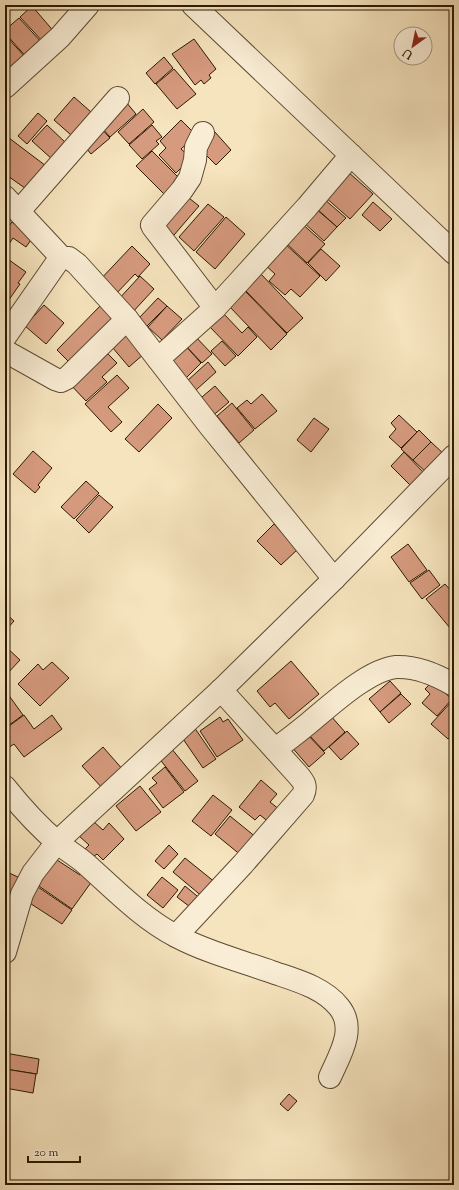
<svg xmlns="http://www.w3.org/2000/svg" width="459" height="1190" font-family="'Sorts Mill Goudy',serif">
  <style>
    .building { fill: #d69a7e; stroke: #2b1a02 }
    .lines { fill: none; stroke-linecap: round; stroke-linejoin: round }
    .minor-casing { stroke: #5e4c31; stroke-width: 24 }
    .minor { stroke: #f9edd5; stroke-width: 22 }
  </style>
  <rect width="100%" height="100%" fill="#f6e4be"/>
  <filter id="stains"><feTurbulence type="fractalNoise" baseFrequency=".005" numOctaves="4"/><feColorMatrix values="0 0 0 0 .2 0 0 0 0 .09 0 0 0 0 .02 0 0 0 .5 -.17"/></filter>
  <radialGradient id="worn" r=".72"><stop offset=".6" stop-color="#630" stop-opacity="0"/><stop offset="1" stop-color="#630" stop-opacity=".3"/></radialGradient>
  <g class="building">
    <polygon points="32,6 56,34 45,44 20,17"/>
    <polygon points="19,18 44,45 28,59 5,33 5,30"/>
    <polygon points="5,35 27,59 14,71 5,62"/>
    <polygon points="194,39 216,69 209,75 211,78 204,84 201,80 195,85 172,54"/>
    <polygon points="164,57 173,68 155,84 146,73"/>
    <polygon points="174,69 196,94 177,109 156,84"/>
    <polygon points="74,97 91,112 71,135 54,120"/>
    <polygon points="126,102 136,114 110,137 100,126"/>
    <polygon points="143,109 154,122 129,144 118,132"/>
    <polygon points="38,113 47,121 27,144 18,136"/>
    <polygon points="181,120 196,135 181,149 191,158 176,173 159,155 166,148 160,141"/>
    <polygon points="47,125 67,144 53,160 32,141"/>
    <polygon points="152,125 162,137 156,141 159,144 142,159 129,145"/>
    <polygon points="99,126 110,138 91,154 81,142"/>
    <polygon points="214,131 231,150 216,165 198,147"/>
    <polygon points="9,138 50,169 32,193 5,174 5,143"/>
    <polygon points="152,151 184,183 168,198 136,166"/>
    <polygon points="347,171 373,194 350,219 324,196"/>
    <polygon points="184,194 199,206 174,235 159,222"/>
    <polygon points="324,199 346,218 337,227 316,208"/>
    <polygon points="373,202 392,219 380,231 362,215"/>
    <polygon points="208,204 224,217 194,251 179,237"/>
    <polygon points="315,208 337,227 324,241 303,222"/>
    <polygon points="226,217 245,234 215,269 196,252"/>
    <polygon points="12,222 33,237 26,247 13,238 9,244 5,241 5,231"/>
    <polygon points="301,223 325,244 307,263 284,241"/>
    <polygon points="283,242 320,276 300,297 291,289 285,295 269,281 275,274 263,263"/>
    <polygon points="132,246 150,264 138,277 135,274 113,297 98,282"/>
    <polygon points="321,249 340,266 326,281 308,263"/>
    <polygon points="5,257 26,272 18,283 20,284 6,304 5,303"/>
    <polygon points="259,272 303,318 287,333 243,288"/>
    <polygon points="140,276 154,289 131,314 117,301"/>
    <polygon points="245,291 287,334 271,350 229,306"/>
    <polygon points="158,298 167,306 147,326 139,318"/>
    <polygon points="105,301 122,318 74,367 57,350"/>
    <polygon points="44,305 64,323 46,344 25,326"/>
    <polygon points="167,306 182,319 162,340 148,327"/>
    <polygon points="223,313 242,333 248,327 257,337 238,356 209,326"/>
    <polygon points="123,328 145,353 129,367 107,341"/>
    <polygon points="193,334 212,354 202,363 183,343"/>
    <polygon points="222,341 236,356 225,366 211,351"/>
    <polygon points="183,343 201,363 183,381 164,360"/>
    <polygon points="102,348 117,363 102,377 107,382 86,401 67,381"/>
    <polygon points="208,362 216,372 196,390 187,381"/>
    <polygon points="117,375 129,388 108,407 122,422 111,432 85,404"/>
    <polygon points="215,386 229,402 210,418 196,402"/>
    <polygon points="262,394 277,411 255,429 237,408 247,400 251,404"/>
    <polygon points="232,403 254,430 239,443 217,416"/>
    <polygon points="158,404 172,418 139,452 125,439"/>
    <polygon points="399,415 417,432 401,448 389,437 396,429 391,423"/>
    <polygon points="314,418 329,429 311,452 297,440"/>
    <polygon points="419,430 431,442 413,460 401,449"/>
    <polygon points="431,442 446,456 428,474 413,460"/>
    <polygon points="33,451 52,468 38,485 40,487 35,493 13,474"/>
    <polygon points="404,452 423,472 410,485 391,466"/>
    <polygon points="86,481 99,493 74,519 61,507"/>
    <polygon points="99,495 113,507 89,533 76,520"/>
    <polygon points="274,524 298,549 281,565 257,541"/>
    <polygon points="408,544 427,570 409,582 391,557"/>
    <polygon points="429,570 440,585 422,599 410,583"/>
    <polygon points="445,584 454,594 454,625 450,628 426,599"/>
    <polygon points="5,613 14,621 5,631"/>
    <polygon points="5,646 20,660 6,675 5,674"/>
    <polygon points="291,661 319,694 289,719 275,703 270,707 257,691"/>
    <polygon points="52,662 69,678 40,706 18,684 38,664 43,670"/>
    <polygon points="390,681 401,693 380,712 369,699"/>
    <polygon points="432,682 452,699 437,716 422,703 430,694 425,689"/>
    <polygon points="5,690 23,715 5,728"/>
    <polygon points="401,694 411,704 389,723 380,712"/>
    <polygon points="453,700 454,701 454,733 448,739 431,724"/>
    <polygon points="24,715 34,729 52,715 62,729 24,757 14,744 5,750 5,729"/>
    <polygon points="330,715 345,732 324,751 309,735"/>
    <polygon points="220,717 223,722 228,719 243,740 217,757 200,731"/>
    <polygon points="194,727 216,759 203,768 181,736"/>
    <polygon points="347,731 359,744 341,760 329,747"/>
    <polygon points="305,732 325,753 309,767 290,745"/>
    <polygon points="103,747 124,771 104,790 82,766"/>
    <polygon points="171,748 198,781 185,791 158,757"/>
    <polygon points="165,767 184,792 163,808 149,789 157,783 152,778"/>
    <polygon points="261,780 277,794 270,802 280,810 270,823 260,815 255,820 239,807"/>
    <polygon points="140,786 161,812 136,831 116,806"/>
    <polygon points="213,795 232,810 211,836 192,821"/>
    <polygon points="230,816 257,838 242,856 215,834"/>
    <polygon points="93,821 103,830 109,823 124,839 103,860 97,854 93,857 85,849 89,845 78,835"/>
    <polygon points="169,845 178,854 164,869 155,861"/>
    <polygon points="54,858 80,875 84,869 95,877 72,909 36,884"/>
    <polygon points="185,858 216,883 204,898 173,872"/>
    <polygon points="5,871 20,878 9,903 5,901"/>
    <polygon points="162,877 178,890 163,908 147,895"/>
    <polygon points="35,885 72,910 62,924 25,900"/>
    <polygon points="185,886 202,900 194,910 177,897"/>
    <polygon points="5,1053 39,1059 37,1074 5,1069"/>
    <polygon points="5,1069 36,1074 33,1093 5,1088"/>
    <polygon points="289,1094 297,1101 288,1111 280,1104"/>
  </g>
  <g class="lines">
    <g class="minor-casing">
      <g id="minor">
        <polyline points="193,5 454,253"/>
        <polyline points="5,87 60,37 88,5"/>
        <polyline points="203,133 196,147 195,160 190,178 182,190 152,225 153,227 215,308"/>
        <polyline points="5,197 62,258"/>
        <polyline points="19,211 118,98"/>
        <polyline points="5,337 58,261 62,258 69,258 77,264 127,319 209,425 334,579"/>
        <polyline points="5,351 55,379 61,381 67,378 127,319"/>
        <polyline points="158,359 215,308 238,283 307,207 351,155"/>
        <path d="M275 749C287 741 298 732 309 723 331 705 368 670 396 667 417 666 437 675 454 685"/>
        <path d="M5 787C21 807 38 826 57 842 66 850 77 856 86 864 114 889 143 919 176 936 206 952 241 961 272 972 295 980 323 987 339 1007 357 1029 339 1056 330 1077"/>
        <path d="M176 936 243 864 303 795C307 786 304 782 298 775L221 690"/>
        <polyline points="5,952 22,894 33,873 57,842 221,690 334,579 454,456"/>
      </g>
    </g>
    <use href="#minor" class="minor"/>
  </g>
  <rect width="459" height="1190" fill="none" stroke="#f6e4be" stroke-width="20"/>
  <rect x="6" y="6" width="447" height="1178" fill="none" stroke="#2b1a02" stroke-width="2"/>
  <rect x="10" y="10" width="439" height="1170" fill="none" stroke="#2b1a02"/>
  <g transform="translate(413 46) rotate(213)"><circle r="19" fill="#f9edd5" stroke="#a79981"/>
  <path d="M0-3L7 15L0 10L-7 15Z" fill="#8f2418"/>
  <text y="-6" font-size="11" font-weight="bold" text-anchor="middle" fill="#2b1a02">U</text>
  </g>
  <path d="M28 1156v6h52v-6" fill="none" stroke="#2b1a02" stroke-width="2"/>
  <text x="34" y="1156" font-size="12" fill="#2b1a02" stroke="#f9edd5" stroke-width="3" paint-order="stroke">20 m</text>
  <rect width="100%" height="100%" filter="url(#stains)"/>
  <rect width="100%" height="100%" fill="url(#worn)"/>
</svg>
